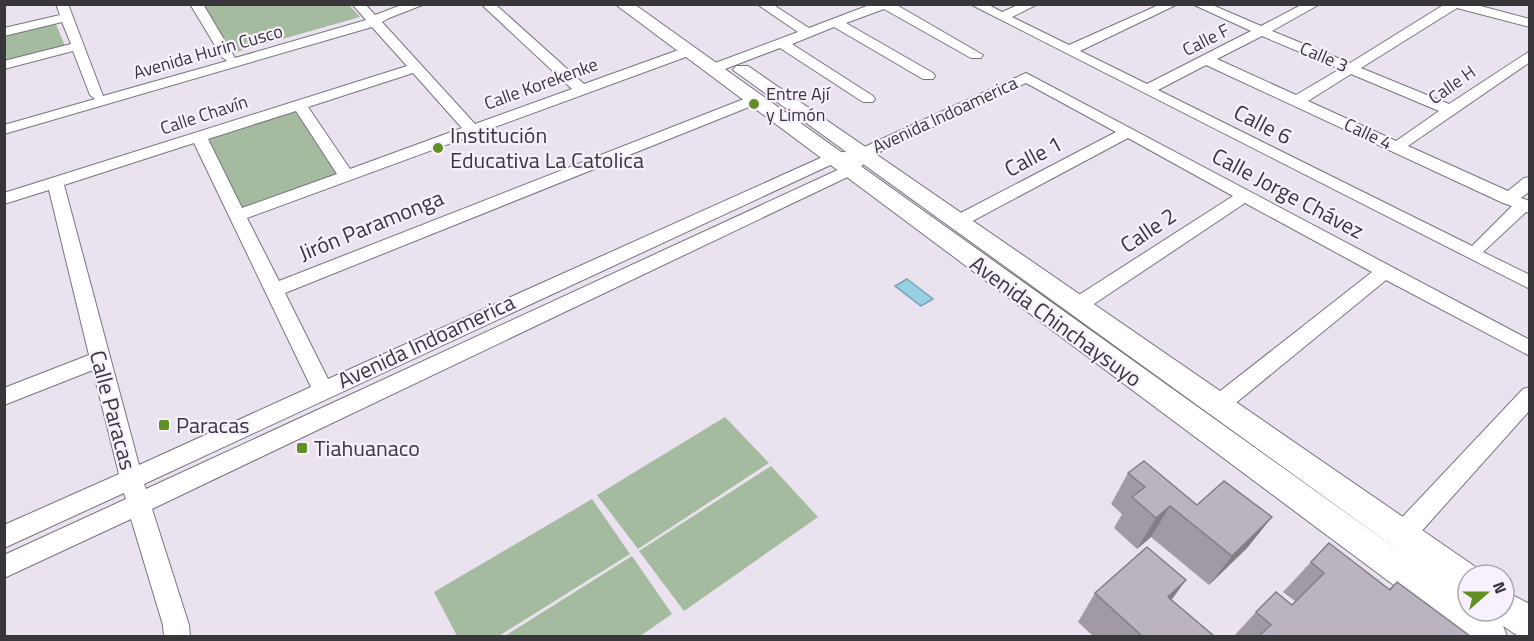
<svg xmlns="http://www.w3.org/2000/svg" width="1534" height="641" font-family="'Titillium Web',sans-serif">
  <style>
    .green { fill: #a5bba0 }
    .water { fill: #96d0e5; stroke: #7aa2b2; stroke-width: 1.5 }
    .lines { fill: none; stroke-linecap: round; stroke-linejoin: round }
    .minor-casing { stroke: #7a737f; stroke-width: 2 }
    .major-casing { stroke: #7a737f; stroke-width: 2 }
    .minor { fill: #fff; fill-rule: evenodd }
    .major { fill: #fff; fill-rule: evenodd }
    .wall { fill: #a19aa4 }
    .shaded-wall { fill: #837d86 }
    .building { fill: #bbb3bf; stroke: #837d86; stroke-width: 1.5 }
    .poi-dot { fill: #609026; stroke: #f8f0fd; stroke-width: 2 }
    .labels { text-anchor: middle; stroke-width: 4.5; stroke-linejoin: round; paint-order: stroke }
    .far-street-label { font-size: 18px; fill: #39363b; stroke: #f8f0fd }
    .far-poi-label { font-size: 18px; fill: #39363b; stroke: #f8f0fd; text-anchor: start }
    .street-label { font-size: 22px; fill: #39363b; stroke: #f8f0fd }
    .poi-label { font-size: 22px; fill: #39363b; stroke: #f8f0fd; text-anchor: start }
  </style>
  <rect width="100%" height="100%" fill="#ebe2f0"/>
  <g class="green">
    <polygon points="203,5 349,5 360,17 233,53"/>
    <polygon points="55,22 65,46 5,62 4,35"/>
    <polygon points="298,109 341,174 241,210 205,138"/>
    <polygon points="725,417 769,463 638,549 597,495"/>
    <polygon points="771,466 818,517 684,611 639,551"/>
    <polygon points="592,499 630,554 499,636 457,636 434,592"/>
    <polygon points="632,556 672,614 640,636 505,636"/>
  </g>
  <polygon class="water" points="907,279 933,299 921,306 895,286"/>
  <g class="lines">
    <g class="minor-casing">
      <g id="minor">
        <path d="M56 4H68L103 96 227 61 222 57 190 4H203L235 58 366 20 352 4H365L375 15 404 4H425L389 18 382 22 475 124 572 89 481 4H495L584 84 684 48 689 47 696 51 694 54 247 218 279 281 749 97H759L761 100 759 103 285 293 328 379 827 155 860 149 1026 73 1530 340V356L1386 280 1226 411 1218 413 1210 411 1207 405 1210 399 1372 272 1245 203 1085 310 1078 312 1071 310 1068 305 1071 300 1233 196 1128 138 965 225H953L950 221 953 217 1116 132 1026 83 869 157 856 173 152 509 189 625 190 636H164L163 625 131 519 4 578V555L126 499 124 493 4 548V525L119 474 93 370 4 405V388L89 355 49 190 4 204V193L407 66 372 27 4 134V125L95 99 90 95 73 51 4 69V61L71 44 62 22 4 36V28L60 15ZM413 73 462 128 350 169 308 107ZM296 111 337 174 242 208 208 139ZM194 143 311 387 139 465 64 185ZM849 160 844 167 146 489 144 484 837 162Z"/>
        <polygon points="757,4 772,4 809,28 872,4 895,4 983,55 981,58 971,58 884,9 846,23 933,73 935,76 933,79 923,79 834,27 792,44 873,96 875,99 873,102 863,102 780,48 717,72 707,72 705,69 707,66 798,32"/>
        <path d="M970 4H987L1002 12 1020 4H1038L1012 17 1069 45 1161 4H1178L1080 51 1147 84 1251 31 1192 4H1210L1261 26 1303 4H1320L1272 31 1350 63 1445 4H1473L1530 19V27L1457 8 1361 68 1449 104 1530 51V62L1408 146 1508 191 1524 178 1530 177V191L1521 198 1530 201V213L1526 212 1483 252 1530 275V289ZM1262 36 1340 69 1296 95 1217 59ZM1206 65 1503 203 1512 206 1472 246 1158 90ZM1351 74 1439 111 1396 141 1308 101Z"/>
        <polygon points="1530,387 1530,410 1411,543 1402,546 1393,543 1390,535 1393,527 1523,389"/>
      </g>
    </g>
    <g class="major-casing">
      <polygon id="major" points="615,4 634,4 1405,555 733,70 736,66 748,66 1480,570 1482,575 1468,575 1468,596 1458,592 1468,600 1468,611 1484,611 1491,616 1489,611 1504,611 1504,591 1530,604 1530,636 1518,636 1503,626 1507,636 1462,636"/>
    </g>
    <use href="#minor" class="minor"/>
    <use href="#major" class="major"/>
  </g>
  <g class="wall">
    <polygon points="1128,473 1197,505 1272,517 1247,548 1209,585 1151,537 1137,549 1114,528 1122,514 1111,504"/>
    <polygon points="1311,562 1389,589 1397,582 1470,636 1234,636 1256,612 1292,605 1296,602 1283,592"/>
    <polygon points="1095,593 1172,600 1214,636 1093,636 1078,622"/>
  </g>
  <g class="shaded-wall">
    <polygon points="1170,506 1151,537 1137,549 1156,518"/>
    <polygon points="1272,517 1247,548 1209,585 1232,556"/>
    <polygon points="1186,580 1165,609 1168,597"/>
  </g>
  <g class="building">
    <polygon points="1144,461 1197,505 1224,481 1272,517 1232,556 1170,506 1156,518 1132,497 1145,487 1128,473"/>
    <polygon points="1329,543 1390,590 1397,582 1470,636 1259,636 1271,625 1256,612 1276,592 1292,605 1324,573 1311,562"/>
    <polygon points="1147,547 1186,580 1168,597 1214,636 1142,636 1095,593"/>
  </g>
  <g class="poi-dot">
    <circle cx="754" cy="104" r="6"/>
    <circle cx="438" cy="148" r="6"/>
    <rect x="158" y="419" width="12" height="12" rx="3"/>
    <rect x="296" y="442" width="12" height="12" rx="3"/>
  </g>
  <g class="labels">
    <g class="far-street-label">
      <text transform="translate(1206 40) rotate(-27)" y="6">Calle F</text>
      <text transform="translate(208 52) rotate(-16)" y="6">Avenida Hurin Cusco</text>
      <text transform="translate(1324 57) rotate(23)" y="6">Calle 3</text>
      <text transform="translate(541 84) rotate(-20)" y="6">Calle Korekenke</text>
      <text transform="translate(1452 85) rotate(-35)" y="6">Calle H</text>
      <text transform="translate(204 115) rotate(-18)" y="6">Calle Chavín</text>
      <text transform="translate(945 115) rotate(-25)" y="6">Avenida Indoamerica</text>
      <text transform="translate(1368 134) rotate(25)" y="6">Calle 4</text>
    </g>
    <g class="far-poi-label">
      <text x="766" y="100">Entre Ají<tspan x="766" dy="21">y Limón</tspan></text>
    </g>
    <g class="street-label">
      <text transform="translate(1263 124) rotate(27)" y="8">Calle 6</text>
      <text transform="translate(1033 156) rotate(-28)" y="8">Calle 1</text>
      <text transform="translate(1288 193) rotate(28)" y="8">Calle Jorge Chávez</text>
      <text transform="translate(371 225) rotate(-22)" y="8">Jirón Paramonga</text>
      <text transform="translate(1148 230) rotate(-34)" y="8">Calle 2</text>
      <text transform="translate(1056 321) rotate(36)" y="8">Avenida Chinchaysuyo</text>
      <text transform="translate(426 341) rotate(-25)" y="8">Avenida Indoamerica</text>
      <text transform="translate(113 410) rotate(75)" y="8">Calle Paracas</text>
    </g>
    <g class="poi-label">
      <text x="450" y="143">Institución<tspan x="450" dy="25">Educativa La Catolica</tspan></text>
      <text x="176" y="433">Paracas</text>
      <text x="314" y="456">Tiahuanaco</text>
    </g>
  </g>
  <rect width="1534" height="641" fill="none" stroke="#39363b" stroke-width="12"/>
  <g transform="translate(1486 593) rotate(69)"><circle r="28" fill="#f8f0fd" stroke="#aca6af" stroke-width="1.5"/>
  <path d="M0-4.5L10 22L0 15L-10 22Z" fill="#609026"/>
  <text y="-9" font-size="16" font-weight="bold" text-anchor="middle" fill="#39363b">N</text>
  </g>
</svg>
